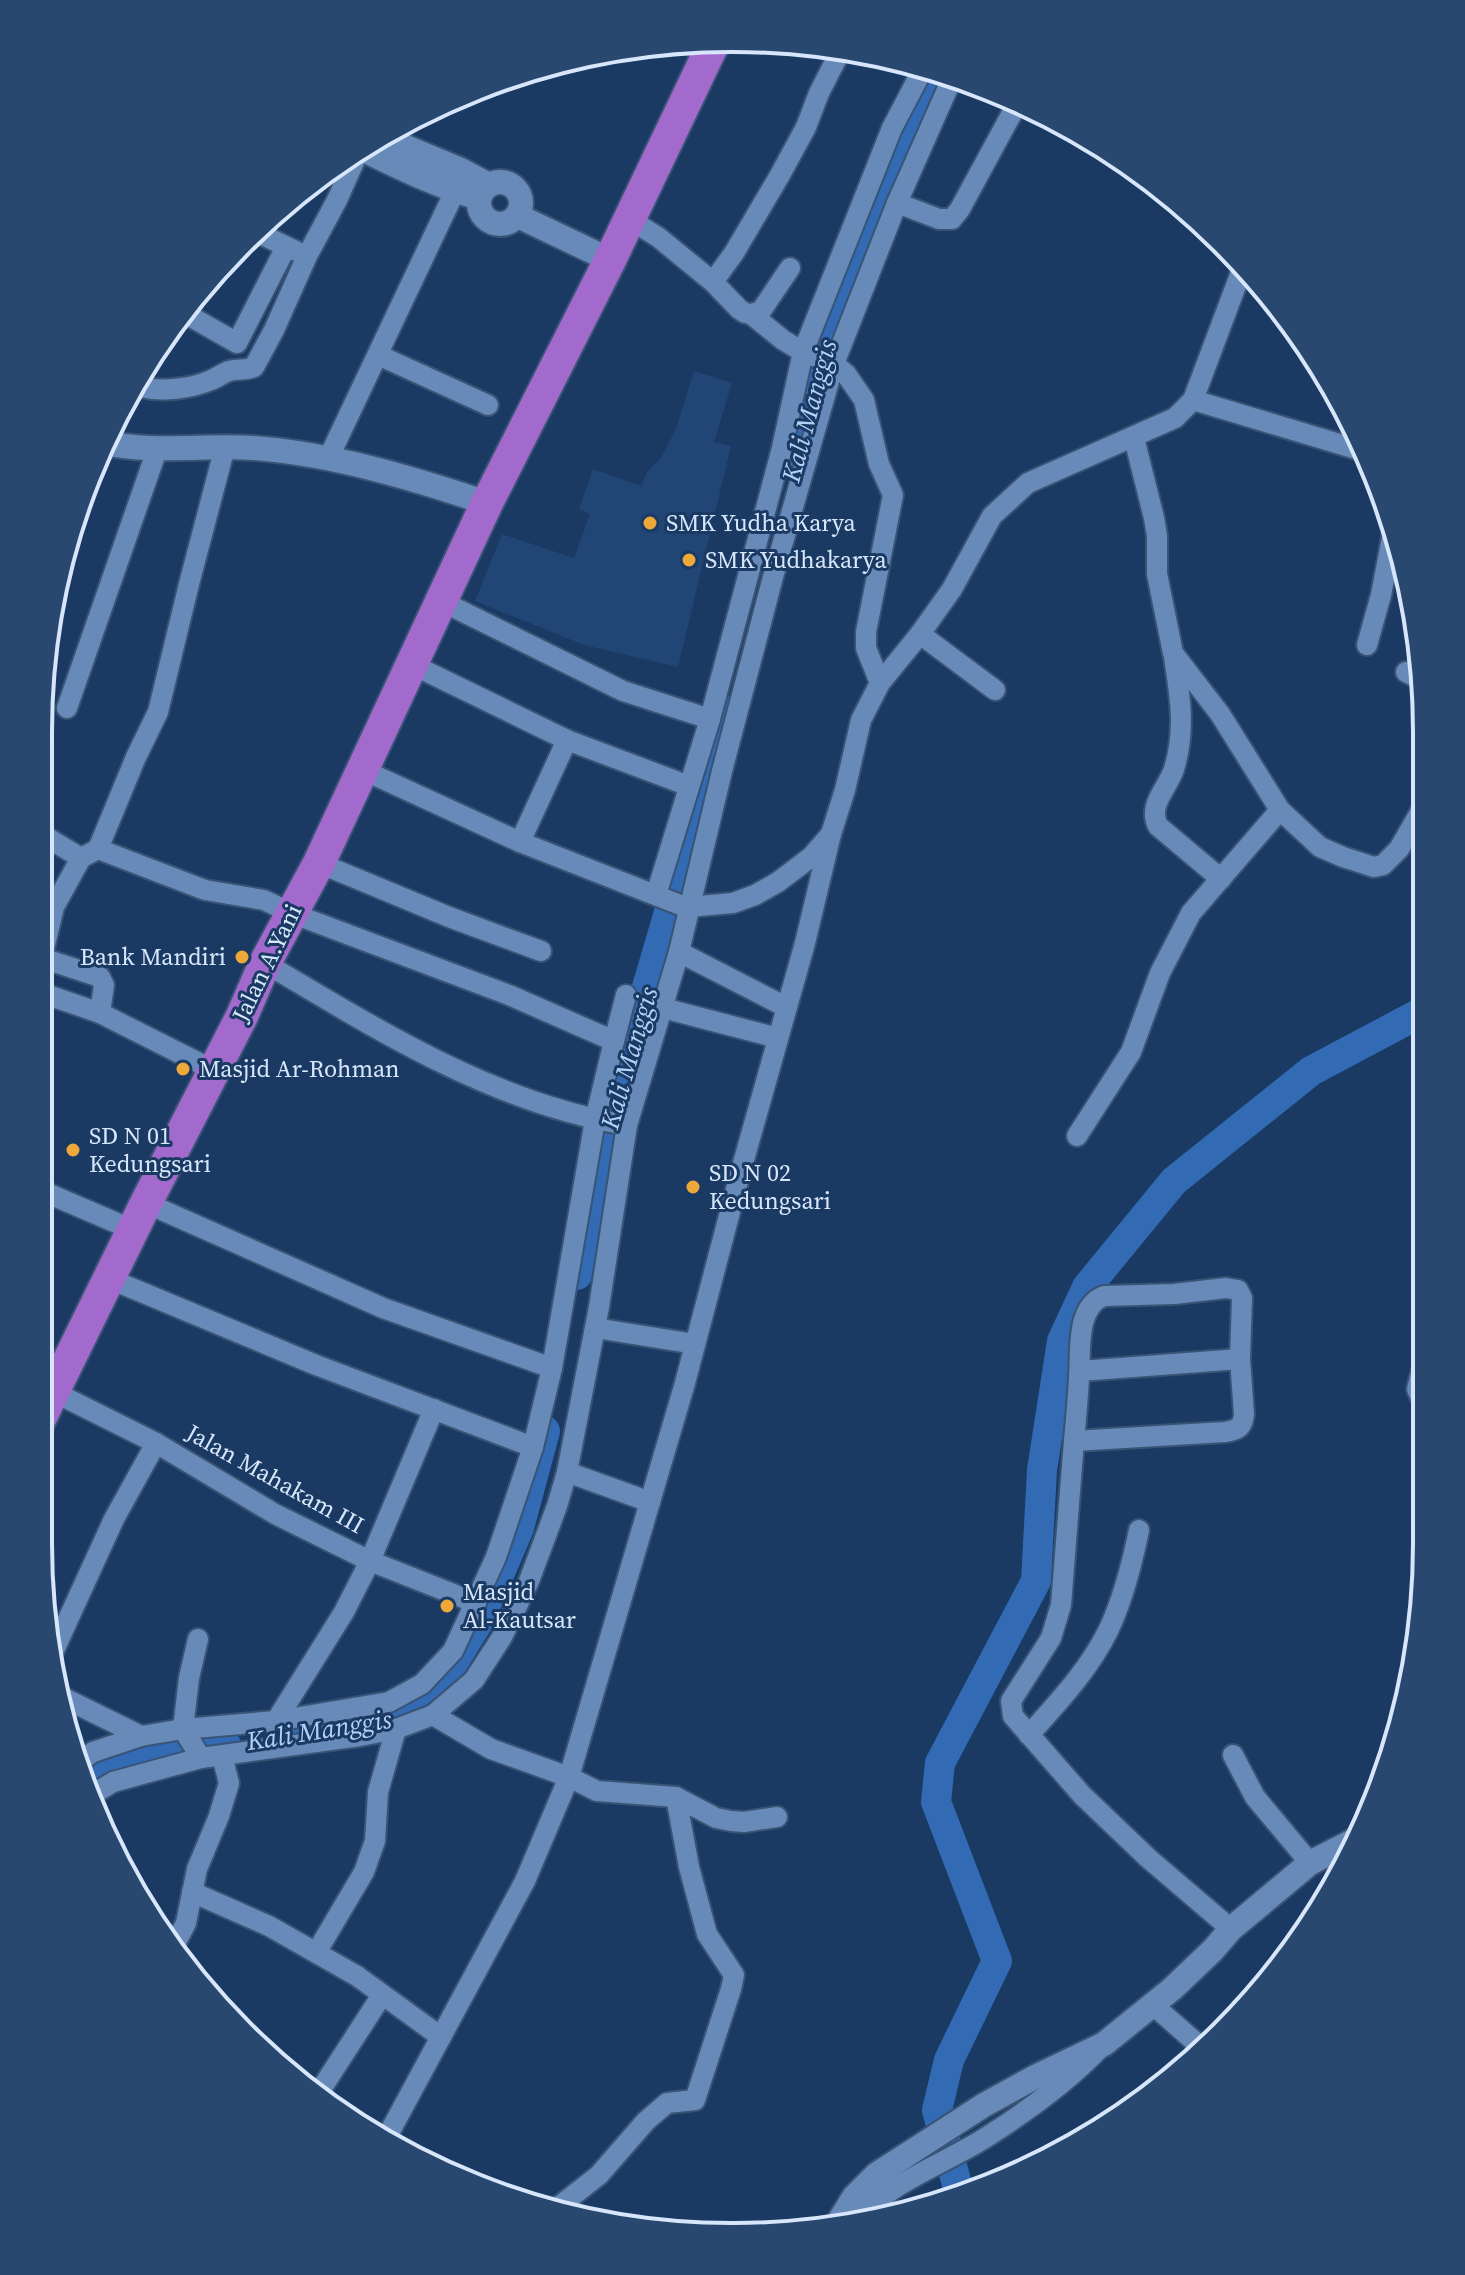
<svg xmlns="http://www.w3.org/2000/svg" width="1465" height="2275" font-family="'Source Serif 4',serif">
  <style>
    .built { fill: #214574 }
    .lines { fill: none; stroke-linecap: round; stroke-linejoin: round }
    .river { stroke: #326bb3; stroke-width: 30 }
    .minor-casing { stroke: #395375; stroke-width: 24 }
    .tertiary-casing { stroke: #395375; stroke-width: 28 }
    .trunk-casing { stroke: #395375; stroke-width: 36 }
    .minor { stroke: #678ab9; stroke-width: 20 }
    .tertiary { stroke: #678ab9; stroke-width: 24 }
    .trunk { stroke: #a26acc; stroke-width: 32 }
    .poi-dot { fill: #eca93a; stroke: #1a3a63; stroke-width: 3 }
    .labels { text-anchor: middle; stroke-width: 6; stroke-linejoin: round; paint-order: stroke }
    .poi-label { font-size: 24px; fill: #d7e6fa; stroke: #1a3a63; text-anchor: start }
    .street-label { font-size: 24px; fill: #d7e6fa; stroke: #1a3a63 }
    .water-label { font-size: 26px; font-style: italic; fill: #b4d2f9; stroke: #1a3a63 }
    .rim { fill: none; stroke: #d7e6fa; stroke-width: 4 }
  </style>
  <rect width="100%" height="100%" fill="#1a3a63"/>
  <polygon class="built" points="694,371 732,383 714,442 731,446 678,667 584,645 475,601 502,534 574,558 590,514 579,509 593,469 641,486 647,472 661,458 676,429"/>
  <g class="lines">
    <g class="river">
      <polyline points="798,456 832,328 917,115 941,71"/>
      <polyline points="577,1275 613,1103 728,711"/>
      <polyline points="301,1736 403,1717 449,1669 480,1619 519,1528 545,1431"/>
      <polyline points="80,1777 133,1756 226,1745"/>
      <polyline points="959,2192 937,2110 949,2060 997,1961 936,1802 940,1763 1036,1581 1042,1470 1062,1341 1087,1287 1174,1181 1311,1071 1424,1011"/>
    </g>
    <g class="minor-casing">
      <g id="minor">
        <polyline points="897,203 939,219 952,219 960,209 1011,115"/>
        <polyline points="629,219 658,237 713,282 739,309 745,313 751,314 761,311 790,268"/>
        <polyline points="256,232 296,251"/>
        <polyline points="713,282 734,253 780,175 806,127 819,93 842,48"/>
        <polyline points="186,314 237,343 286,247"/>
        <polyline points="751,314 783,340 803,352 834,364 846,374 864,400 879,464 893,495 866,632 866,648 880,683"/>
        <polyline points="378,355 488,405"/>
        <path d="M140 387C162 392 191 389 211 380 217 378 223 373 229 371 238 368 246 371 254 367L274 330 307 256 337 200 359 151"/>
        <polyline points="1193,400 1366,452"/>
        <polyline points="1134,438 1154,518 1157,536 1157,574 1173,653 1220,714 1280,810 1320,847 1343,857 1374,867 1383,865 1399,849 1425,804"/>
        <polyline points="328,459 455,191"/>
        <polyline points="441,601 623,691 710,719"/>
        <polyline points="920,634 995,690"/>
        <polyline points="1367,645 1381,595 1394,527"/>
        <path d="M1174 657C1180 696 1186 730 1174 769 1168 788 1147 805 1158 826L1221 879"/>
        <polyline points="411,664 567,740 689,786"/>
        <polyline points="1406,672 1424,681"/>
        <polyline points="67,708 158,447"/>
        <polyline points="363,770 520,842 683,906 688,907 733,903 755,895 778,882 811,857 831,834 845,790 861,720 880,683 920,634 952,589 992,516 1028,483 1175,418 1193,400 1243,267"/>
        <polyline points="43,835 81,858"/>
        <polyline points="520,842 567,740"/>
        <polyline points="98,849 136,757 158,712 189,584 225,447"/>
        <polyline points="319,863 449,917 541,951"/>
        <polyline points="656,895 710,719 782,448 803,352 892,128 924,67"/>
        <polyline points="679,952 786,1007"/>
        <polyline points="42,957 54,907 81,858 98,849 205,890 264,900 291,913 509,995 614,1041 595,1120 552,1368 533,1447 496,1557 453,1651 422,1684 389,1702 276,1721 183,1729 141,1736 93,1752 75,1765"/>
        <polyline points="42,958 100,977 104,985 100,1013"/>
        <path d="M265 963C378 1030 495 1104 627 1125"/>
        <polyline points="42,993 100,1013 213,1070"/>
        <polyline points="663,1008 778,1038"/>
        <polyline points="614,1041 626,995"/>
        <polyline points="1077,1136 1131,1052 1160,973 1191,913 1280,810"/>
        <polyline points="40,1190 133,1230"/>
        <polyline points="146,1203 383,1308 552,1368"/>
        <polyline points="110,1279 316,1365 533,1447"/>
        <path d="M1226 1288 1238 1290 1242 1298 1240 1359 1244 1414C1243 1427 1238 1430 1225 1432L1074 1441C1076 1420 1078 1398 1079 1377 1081 1353 1075 1307 1104 1296L1174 1294Z"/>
        <polyline points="595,1328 695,1344"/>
        <polyline points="1080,1371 1240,1359"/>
        <polyline points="52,1391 156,1443 275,1514 370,1561 476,1603"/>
        <polyline points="1422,1400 1417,1389 1422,1370"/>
        <polyline points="1074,1441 1061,1605 1051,1638 1011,1701 1013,1716 1082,1795 1148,1858 1231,1929"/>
        <polyline points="567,1472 650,1502"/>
        <polyline points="198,1639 189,1678 183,1729 201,1758 360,1736 396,1729 433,1715 491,1749 569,1777 597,1791 676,1797 716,1818 731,1821 744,1822 777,1817"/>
        <polyline points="55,1648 114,1519 156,1443"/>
        <polyline points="64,1698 141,1736"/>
        <polyline points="433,1715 474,1680 502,1637 529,1581 557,1506 567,1472 599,1307 627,1125 679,952 722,771 773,577 834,364 897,203 954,74"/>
        <polyline points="276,1721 344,1612 370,1561 434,1409"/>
        <path d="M1029 1735C1058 1702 1088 1671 1108 1631 1123 1600 1132 1564 1139 1530"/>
        <polyline points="1233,1755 1255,1797 1310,1863"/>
        <polyline points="90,1796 113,1782 201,1758"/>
        <polyline points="192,1892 269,1926 357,1976 441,2037"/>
        <polyline points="173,1948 186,1923 197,1869 219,1816 229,1783 222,1756"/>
        <polyline points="316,1953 364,1872 375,1841 378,1792 396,1729"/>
        <polyline points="1153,2005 1201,2047"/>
        <polyline points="316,2097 382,1995"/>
        <polyline points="388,2135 525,1881 569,1777 685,1383 740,1174 805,943 831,834"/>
        <polyline points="557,2208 599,2175 646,2121 667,2103 695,2100 731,1989 734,1975 707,1934 689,1867 676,1797"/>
        <path d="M855 2221C890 2182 942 2165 985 2138 1026 2112 1065 2084 1098 2050"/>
      </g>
    </g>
    <g class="tertiary-casing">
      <g id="tertiary">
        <polyline points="382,137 461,170 489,185"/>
        <path d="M362 149C400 168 438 186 479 198"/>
        <circle cx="500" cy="203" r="21"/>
        <polyline points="518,216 610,260"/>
        <path d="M106 443C149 453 208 445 254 448 333 454 412 478 487 503"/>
        <polyline points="838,2223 854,2197 877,2174 984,2105 1035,2077 1104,2044 1172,1989 1213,1950 1231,1929 1310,1863 1355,1840"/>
      </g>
    </g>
    <g class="trunk-casing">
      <polyline id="trunk" points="39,1421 146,1203 242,1016 265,963 319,863 487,503 610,260 715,40"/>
    </g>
    <use href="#minor" class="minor"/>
    <use href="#tertiary" class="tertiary"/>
    <use href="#trunk" class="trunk"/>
  </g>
  <g class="poi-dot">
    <circle cx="650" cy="523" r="8"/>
    <circle cx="689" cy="560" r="8"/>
    <circle cx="242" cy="957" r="8"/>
    <circle cx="183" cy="1069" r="8"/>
    <circle cx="73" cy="1150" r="8"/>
    <circle cx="693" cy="1187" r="8"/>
    <circle cx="447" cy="1606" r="8"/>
  </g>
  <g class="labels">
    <g class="poi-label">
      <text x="666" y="531">SMK Yudha Karya</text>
      <text x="705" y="568">SMK Yudhakarya</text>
      <text x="226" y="965" text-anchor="end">Bank Mandiri</text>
      <text x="199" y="1077">Masjid Ar-Rohman</text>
      <text x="89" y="1144">SD N 01<tspan x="89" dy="28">Kedungsari</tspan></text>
      <text x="709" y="1181">SD N 02<tspan x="709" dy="28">Kedungsari</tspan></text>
      <text x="463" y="1600">Masjid<tspan x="463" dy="28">Al-Kautsar</tspan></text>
    </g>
    <g class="street-label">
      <text transform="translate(267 963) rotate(-64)" y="8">Jalan A.Yani</text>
      <text transform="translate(275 1479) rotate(29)" y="8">Jalan Mahakam III</text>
    </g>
    <g class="water-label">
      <text transform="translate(809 411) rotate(-75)" y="9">Kali Manggis</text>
      <text transform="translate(629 1058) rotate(-74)" y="9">Kali Manggis</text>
      <text transform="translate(319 1730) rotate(-9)" y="9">Kali Manggis</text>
    </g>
  </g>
  <path d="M0 0H1465V2275H0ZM732 52H733A680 680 0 0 1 1413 732V1543A680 680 0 0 1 733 2223H732A680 680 0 0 1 52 1543V732A680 680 0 0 1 732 52Z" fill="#29486f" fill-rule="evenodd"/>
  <path class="rim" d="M732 52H733A680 680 0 0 1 1413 732V1543A680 680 0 0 1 733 2223H732A680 680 0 0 1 52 1543V732A680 680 0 0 1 732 52Z"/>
</svg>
